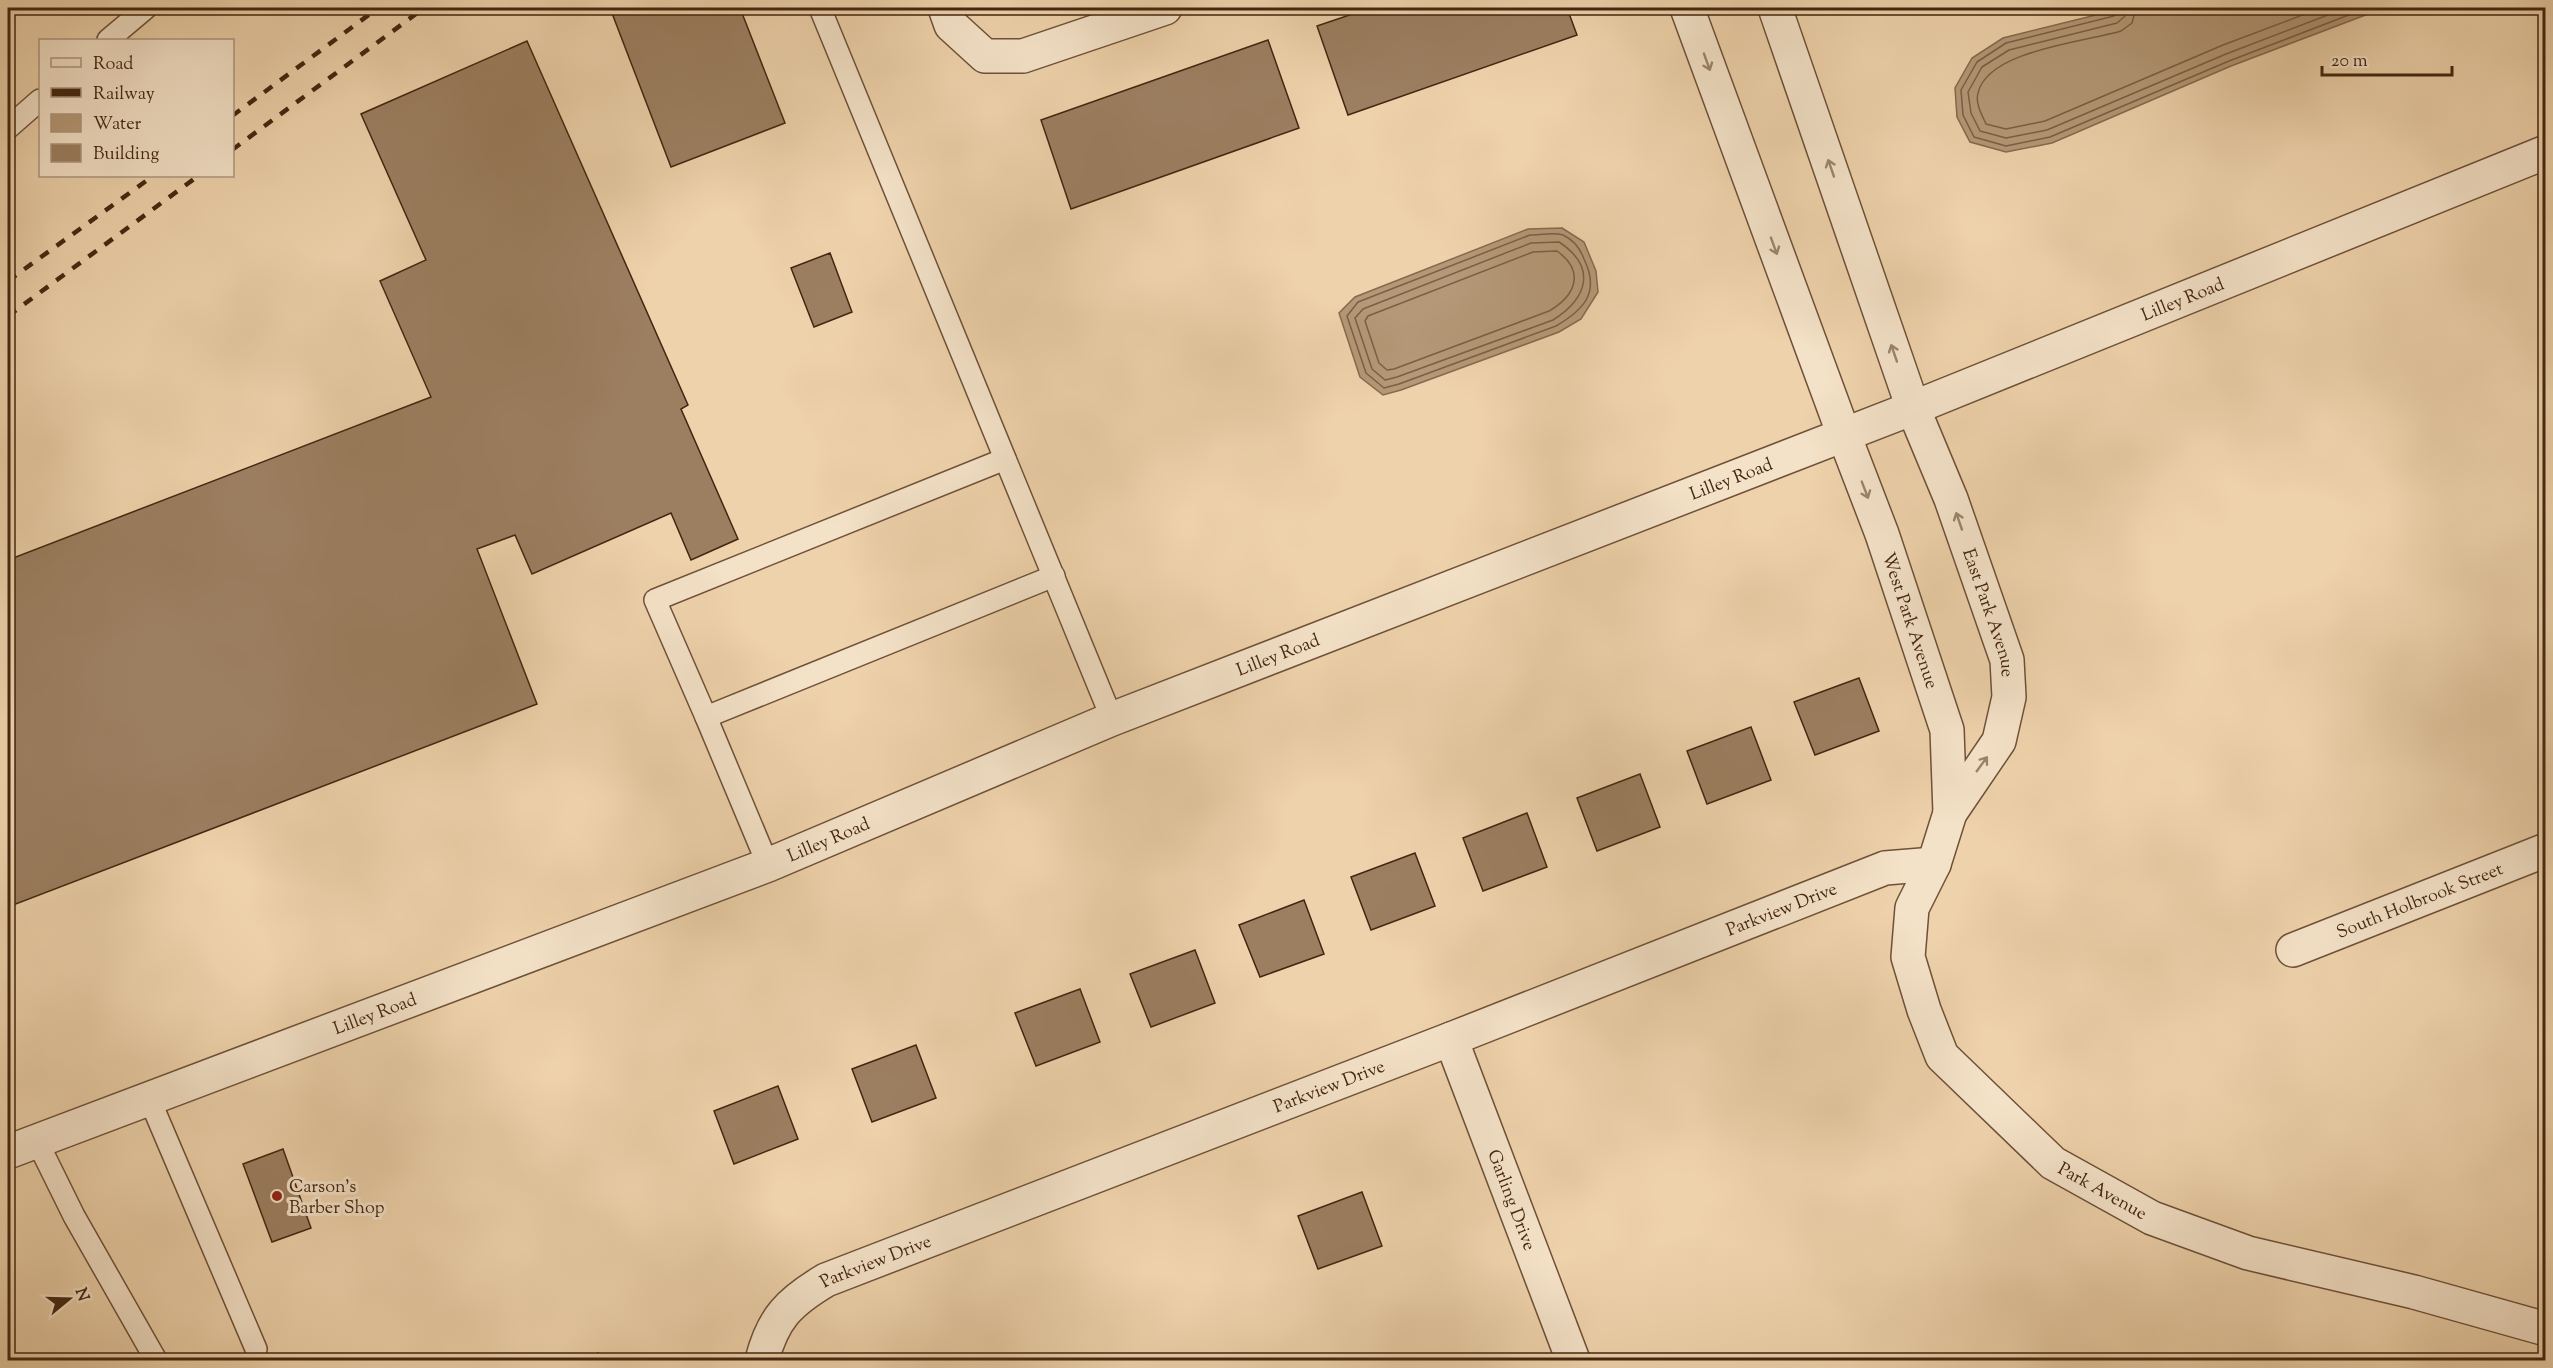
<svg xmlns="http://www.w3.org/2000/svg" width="2553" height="1368" font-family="'Sorts Mill Goudy',serif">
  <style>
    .water { fill: #b49877; stroke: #876a4e; stroke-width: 1.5 }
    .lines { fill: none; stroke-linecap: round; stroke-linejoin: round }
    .shore { stroke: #7c5f44; stroke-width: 1.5 }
    .building { fill: #9c7f61; stroke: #432611; stroke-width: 1.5 }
    .service-casing { stroke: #6e5138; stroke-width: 24 }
    .minor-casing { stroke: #6e5138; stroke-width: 36 }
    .tertiary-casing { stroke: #6e5138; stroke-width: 36 }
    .service { stroke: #f4e2c8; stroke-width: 21 }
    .minor { stroke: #f4e2c8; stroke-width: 33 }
    .tertiary { stroke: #f4e2c8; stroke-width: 33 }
    .rail { stroke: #432611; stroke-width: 4.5; stroke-dasharray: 10 10; stroke-linecap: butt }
    .oneway { stroke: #9c846c }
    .poi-dot { fill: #8f2418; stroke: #f4e2c8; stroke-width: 2 }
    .labels { text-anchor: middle; stroke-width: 6; stroke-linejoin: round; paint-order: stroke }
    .street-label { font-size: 18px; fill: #432611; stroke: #f4e2c8 }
    .poi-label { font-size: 18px; fill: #432611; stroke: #f4e2c8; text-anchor: start }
  </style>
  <rect width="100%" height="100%" fill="#eed2ab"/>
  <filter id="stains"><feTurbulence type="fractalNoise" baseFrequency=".00333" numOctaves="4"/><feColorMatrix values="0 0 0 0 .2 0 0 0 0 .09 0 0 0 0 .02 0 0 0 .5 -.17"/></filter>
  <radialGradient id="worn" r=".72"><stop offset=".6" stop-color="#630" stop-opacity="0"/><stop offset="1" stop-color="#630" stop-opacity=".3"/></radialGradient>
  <g class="water">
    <polygon points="2124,8 2384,8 2231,66 2052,143 2006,152 1970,142 1957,117 1955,88 1972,58 2003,38"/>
    <polygon points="1562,228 1584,242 1596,271 1598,292 1581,319 1559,332 1401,390 1383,395 1360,377 1339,313 1355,297 1528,229"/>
  </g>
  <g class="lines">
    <g class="shore">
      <polyline points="2119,8 2118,13 2114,16 2006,43 1977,62 1961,90 1963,115 1974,137 2006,146 2050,137 2229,61 2367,8"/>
      <polyline points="2127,8 2125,16 2117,23 2009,50 1982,67 1968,92 1971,113 1980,131 2006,138 2047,130 2226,54 2346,8"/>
      <path d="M2136 8 2132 23 2121 31C2085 42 1988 50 1978 93 1975 103 1982 115 1986 124L2006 129 2045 121 2223 45 2321 8"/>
      <path d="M1530 235C1539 235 1554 232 1563 235 1574 240 1580 248 1584 259 1600 292 1585 309 1556 326L1399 384 1384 388 1366 373 1347 316 1358 302Z"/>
      <path d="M1559 242C1597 267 1588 298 1553 320L1397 377 1385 380 1372 369 1355 318 1363 309 1531 243Z"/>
      <path d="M1557 251C1586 272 1575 296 1549 311L1394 369 1387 370 1379 363 1365 321 1368 316 1533 252Z"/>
    </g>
  </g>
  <g class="building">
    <polygon points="610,8 740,8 785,123 671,167"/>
    <polygon points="1370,8 1567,8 1577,35 1348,115 1317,26"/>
    <polygon points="1268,40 1299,128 1071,209 1041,120"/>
    <polygon points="527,41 688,405 681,409 738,539 691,560 671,513 532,574 515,535 477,549 537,704 8,907 8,560 431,397 380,281 426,260 361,114"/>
    <polygon points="830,253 852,312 814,327 791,268"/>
    <polygon points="1859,678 1879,731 1815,755 1794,702"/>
    <polygon points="1751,727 1771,780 1707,804 1687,751"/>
    <polygon points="1640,774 1660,827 1597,851 1577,798"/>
    <polygon points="1527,813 1547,867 1483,891 1463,838"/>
    <polygon points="1415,853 1435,906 1371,930 1351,877"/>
    <polygon points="1304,900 1324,954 1260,977 1239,925"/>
    <polygon points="1195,950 1215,1003 1151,1027 1130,974"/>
    <polygon points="1080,989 1100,1042 1036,1066 1015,1013"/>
    <polygon points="916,1045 936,1098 872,1122 852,1069"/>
    <polygon points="778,1086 798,1139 734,1164 714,1111"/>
    <polygon points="283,1149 311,1228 272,1242 243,1164"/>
    <polygon points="1362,1192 1382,1246 1318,1269 1298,1216"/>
    <polygon points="598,1353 601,1360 580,1360"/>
  </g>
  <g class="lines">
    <g class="service-casing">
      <g id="service">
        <polyline points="820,8 1112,719"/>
        <polyline points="108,40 146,8"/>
        <polyline points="8,128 40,100"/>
        <polyline points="706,717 655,600 1005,459"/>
        <polyline points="768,865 706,717 1054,576"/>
        <polyline points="149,1098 256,1349"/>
        <polyline points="37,1141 74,1216 156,1360"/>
      </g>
    </g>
    <g class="minor-casing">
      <g id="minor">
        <polyline points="945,8 951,25 985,56 1023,56 1165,8"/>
        <path id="s1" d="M1687 8 1844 435 1882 534 1947 730 1950 813"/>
        <path id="s2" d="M1775 8 1913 408 1951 499 2007 660 2009 697 1999 741 1950 813 1934 864 1912 908 1908 957 1924 1010 1942 1056 2053 1163 2152 1218 2248 1253 2414 1292 2546 1329"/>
        <path id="s3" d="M2293 950 2546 850"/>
        <path id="s4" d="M1451 1039 1573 1360"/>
        <path id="s5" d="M762 1360C773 1318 789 1302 826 1280L1451 1039 1885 868 1934 864"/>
      </g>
    </g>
    <g class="tertiary-casing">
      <g id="tertiary">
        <path id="s6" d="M8 1152 768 865 1112 719 1913 408 2546 152"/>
      </g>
    </g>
    <use href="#service" class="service"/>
    <use href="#minor" class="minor"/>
    <use href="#tertiary" class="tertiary"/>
    <g class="rail">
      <polyline points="232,116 378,8"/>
      <polyline points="232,150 424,8"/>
      <polyline points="8,281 153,176"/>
      <polyline points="8,316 198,176"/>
    </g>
  </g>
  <defs><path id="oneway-shaft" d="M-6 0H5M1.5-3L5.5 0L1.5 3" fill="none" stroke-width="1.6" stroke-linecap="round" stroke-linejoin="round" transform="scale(1.5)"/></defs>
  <g class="oneway">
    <use href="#oneway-shaft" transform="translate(1707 62) rotate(70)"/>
    <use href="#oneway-shaft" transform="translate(1831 168) rotate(-109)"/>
    <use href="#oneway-shaft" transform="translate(1774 246) rotate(70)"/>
    <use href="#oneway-shaft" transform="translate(1894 353) rotate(-109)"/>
    <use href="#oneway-shaft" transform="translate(1865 490) rotate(69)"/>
    <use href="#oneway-shaft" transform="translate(1959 521) rotate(-109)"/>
    <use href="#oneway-shaft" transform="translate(1982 764) rotate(-54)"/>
  </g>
  <circle class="poi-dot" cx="277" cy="1196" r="6"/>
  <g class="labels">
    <g class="street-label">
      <text dy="6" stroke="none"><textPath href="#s6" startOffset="2336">Lilley Road</textPath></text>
      <text dy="6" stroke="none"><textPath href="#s6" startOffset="1850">Lilley Road</textPath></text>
      <text dy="6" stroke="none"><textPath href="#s2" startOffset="642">East Park Avenue</textPath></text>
      <text dy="6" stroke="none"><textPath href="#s1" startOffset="652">West Park Avenue</textPath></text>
      <text dy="6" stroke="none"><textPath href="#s6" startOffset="1364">Lilley Road</textPath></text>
      <text dy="6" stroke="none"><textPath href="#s6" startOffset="878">Lilley Road</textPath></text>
      <text dy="6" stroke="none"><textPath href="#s3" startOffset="136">South Holbrook Street</textPath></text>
      <text dy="6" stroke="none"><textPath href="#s5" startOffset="1131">Parkview Drive</textPath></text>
      <text dy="6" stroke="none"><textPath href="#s6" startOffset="392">Lilley Road</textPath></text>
      <text dy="6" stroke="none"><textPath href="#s5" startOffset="645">Parkview Drive</textPath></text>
      <text dy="6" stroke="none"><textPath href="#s2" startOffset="1329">Park Avenue</textPath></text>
      <text dy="6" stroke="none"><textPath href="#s4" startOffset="172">Garling Drive</textPath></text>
      <text dy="6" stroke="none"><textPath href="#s5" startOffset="159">Parkview Drive</textPath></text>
    </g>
    <g class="poi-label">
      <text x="289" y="1192">Carson's<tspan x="289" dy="21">Barber Shop</tspan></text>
    </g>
  </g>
  <rect width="2553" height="1368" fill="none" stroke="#eed2ab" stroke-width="30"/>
  <rect x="9" y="9" width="2535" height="1350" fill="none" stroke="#432611" stroke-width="3"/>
  <rect x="15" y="15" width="2523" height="1338" fill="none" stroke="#432611" stroke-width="1.5"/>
  <rect x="39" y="39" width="195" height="138" fill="#f4e2c8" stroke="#ad977f" stroke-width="1.5"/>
  <rect x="51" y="58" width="30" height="9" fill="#f4e2c8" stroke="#ad977f" stroke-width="1.5"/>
  <text x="93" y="69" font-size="18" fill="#432611">Road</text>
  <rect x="51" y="88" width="30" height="9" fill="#432611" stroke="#ad977f" stroke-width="1.5"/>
  <text x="93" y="99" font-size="18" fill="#432611">Railway</text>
  <rect x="51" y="114" width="30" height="18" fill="#b49877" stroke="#ad977f" stroke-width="1.5"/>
  <text x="93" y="129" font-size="18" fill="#432611">Water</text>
  <rect x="51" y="144" width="30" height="18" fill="#9c7f61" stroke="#ad977f" stroke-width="1.5"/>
  <text x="93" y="159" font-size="18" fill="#432611">Building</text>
  <g transform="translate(69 1299) rotate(71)" stroke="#f4e2c8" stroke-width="4.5" paint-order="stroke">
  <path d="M0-4.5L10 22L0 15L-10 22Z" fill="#432611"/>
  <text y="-9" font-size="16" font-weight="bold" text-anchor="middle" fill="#432611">N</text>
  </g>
  <path d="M2322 66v9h130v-9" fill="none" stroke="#432611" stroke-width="3"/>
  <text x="2331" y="66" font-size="18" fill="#432611" stroke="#f4e2c8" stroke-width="4.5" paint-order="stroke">20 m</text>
  <rect width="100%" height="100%" filter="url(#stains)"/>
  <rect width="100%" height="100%" fill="url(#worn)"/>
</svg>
